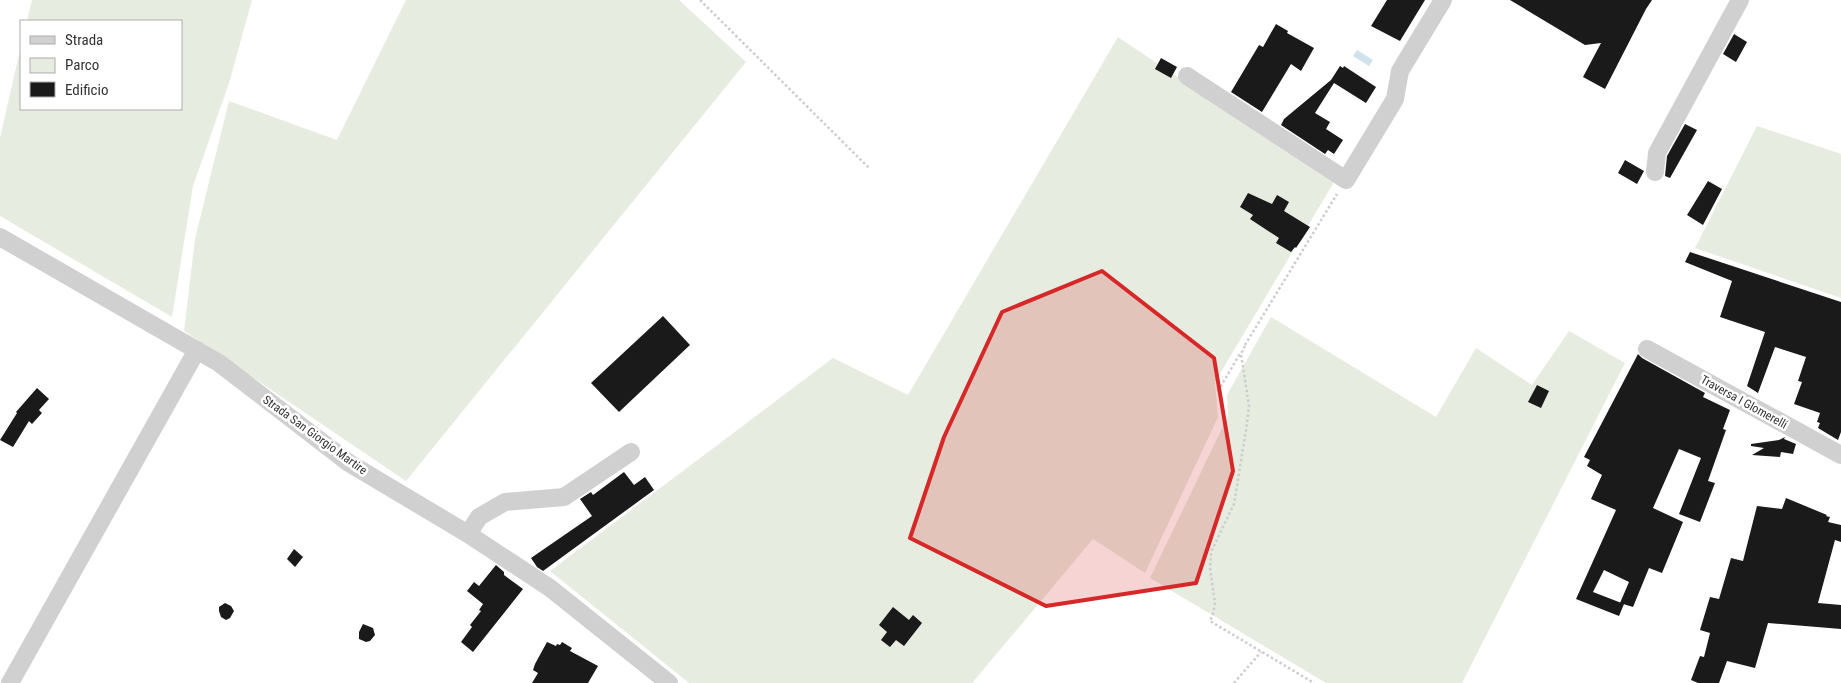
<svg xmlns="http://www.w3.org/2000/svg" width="1841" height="683" font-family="'Roboto Condensed',sans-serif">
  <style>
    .green { fill: #e6ecdf }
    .water { fill: #cfe2ee }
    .building { fill: #1a1a1a }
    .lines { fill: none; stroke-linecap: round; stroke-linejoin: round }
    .path { stroke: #cdcdcd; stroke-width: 2.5; stroke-dasharray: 2.5 2.5; stroke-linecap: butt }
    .minor { stroke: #d0d0d0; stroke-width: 18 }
    .marked { fill: #d62828; fill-opacity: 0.2; stroke: #d62828; stroke-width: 4; stroke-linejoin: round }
    .labels { text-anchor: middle; stroke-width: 5; stroke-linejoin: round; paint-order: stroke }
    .street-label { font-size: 12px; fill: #333; stroke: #fff }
  </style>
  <rect width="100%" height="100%" fill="#fff"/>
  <g class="green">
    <polygon points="32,0 252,0 229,83 193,186 172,317 0,216 0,138 21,46 21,109 181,109 181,21 27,21"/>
    <polygon points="406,0 679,0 746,62 406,481 184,331 195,239 229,101 337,140"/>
    <polygon points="1118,37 1334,182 1215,382 1218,417 1145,573 1093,539 972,683 689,683 550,571 833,358 908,395"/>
    <polygon points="1757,126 1841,154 1841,298 1695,248"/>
    <polygon points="1271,317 1436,417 1476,348 1532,385 1569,331 1625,363 1462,683 1326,683 1150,578 1228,416 1227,395"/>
  </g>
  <polygon class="water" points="1357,50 1373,60 1369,66 1353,56"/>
  <g class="building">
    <polygon points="1387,0 1425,0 1400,41 1371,26"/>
    <polygon points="1510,0 1652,0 1646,9 1605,89 1583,77 1601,43 1585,45"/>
    <polygon points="1276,24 1288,31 1287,33 1314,48 1301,71 1291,64 1262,112 1231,92 1259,45 1263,47"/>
    <polygon points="1734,34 1747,42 1736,62 1723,54"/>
    <polygon points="1161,58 1177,67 1171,78 1155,69"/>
    <polygon points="1340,66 1343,68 1344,66 1376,87 1366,103 1334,83 1315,113 1330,122 1326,129 1343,140 1334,154 1328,150 1325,154 1281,125 1284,119 1331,80"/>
    <polygon points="1685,124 1697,130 1670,178 1665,176 1667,156"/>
    <polygon points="1625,160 1644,171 1637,184 1618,173"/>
    <polygon points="1708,181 1722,189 1703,225 1687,215"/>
    <polygon points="1248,193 1272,204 1277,195 1289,202 1284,211 1310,227 1296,248 1295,247 1291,252 1276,243 1279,238 1250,219 1253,215 1240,207"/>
    <polygon points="1690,252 1841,302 1841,432 1838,440 1818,428 1820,423 1817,422 1820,413 1794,404 1802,382 1798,381 1806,357 1775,347 1758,393 1747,386 1765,332 1720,317 1732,281 1685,262"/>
    <polygon points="663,316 690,345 619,412 591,383"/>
    <polygon points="1638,354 1642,358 1705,393 1703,397 1730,410 1723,429 1726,430 1708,481 1715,483 1700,522 1679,514 1701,458 1679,449 1653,508 1683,522 1662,573 1649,568 1633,607 1620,603 1629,582 1604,570 1593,592 1624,604 1619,616 1576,599 1616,510 1591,499 1602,475 1587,466 1590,460 1584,457"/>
    <polygon points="1537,385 1549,391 1541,408 1528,402"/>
    <polygon points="37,388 49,399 39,410 42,413 32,424 29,421 13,447 0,440 17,413 16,412"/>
    <polygon points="1785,437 1784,439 1796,444 1793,454 1781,452 1780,457 1752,455 1764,448 1751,446 1751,444 1779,440"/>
    <polygon points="624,472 634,485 645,477 654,490 543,571 537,567 531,558 592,516 580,499 591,492 593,495"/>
    <polygon points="1786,498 1827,515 1826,516 1830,517 1828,522 1841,525 1841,542 1835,540 1818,603 1841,605 1841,629 1768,623 1755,668 1727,661 1719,683 1698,683 1691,680 1700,656 1704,657 1710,633 1700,630 1710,597 1719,599 1731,558 1743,561 1757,506 1782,509"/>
    <polygon points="294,549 303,557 295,567 287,559"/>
    <polygon points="496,565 504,572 504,575 523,589 473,652 461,642 472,627 470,625 481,611 479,610 483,604 467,591 474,582 479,586"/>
    <polygon points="225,603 231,606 234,611 230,618 226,620 221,617 219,611 219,607"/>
    <polygon points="893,607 909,620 913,615 922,623 904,646 896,640 890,647 881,640 887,632 879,625"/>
    <polygon points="363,624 373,628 375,635 370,641 366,642 359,639 359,632"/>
    <polygon points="547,642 556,646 557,644 560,645 562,642 572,648 570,651 598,666 588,683 532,683 538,673 533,670 535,664"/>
  </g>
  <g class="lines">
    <g class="path">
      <polyline points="700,0 869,168"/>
      <polyline points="1245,345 1337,194"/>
      <polyline points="1245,346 1241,354 1249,406 1246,430 1234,504 1211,552 1210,568 1215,603 1213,614 1210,621 1314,683"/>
      <polyline points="1218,391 1241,352"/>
      <polyline points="1234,683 1261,652"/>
    </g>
    <g class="minor">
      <polyline points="1187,76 1346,180 1395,99 1400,71 1443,0"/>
      <polyline points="1655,172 1657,153 1740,0"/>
      <polyline points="0,237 219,363 349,463 468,534 550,588 669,683"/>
      <polyline points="1647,349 1841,455"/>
      <polyline points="468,534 479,517 505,502 564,497 631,452"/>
      <polyline points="10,683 197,350"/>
    </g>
  </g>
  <path class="marked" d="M1102 271 1214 358 1233 471 1196 583 1046 606 910 538 944 437 1002 312Z"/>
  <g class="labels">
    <g class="street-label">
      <text transform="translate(1744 402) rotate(29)" y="4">Traversa I Glomerelli</text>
      <text transform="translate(315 435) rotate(36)" y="4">Strada San Giorgio Martire</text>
    </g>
  </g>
  <rect x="20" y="20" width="162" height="90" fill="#ffffff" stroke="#adadad"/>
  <rect x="30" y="36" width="25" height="8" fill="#d0d0d0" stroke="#adadad"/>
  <text x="65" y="45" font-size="15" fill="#333333">Strada</text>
  <rect x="30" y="58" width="25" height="15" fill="#e6ecdf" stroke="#adadad"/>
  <text x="65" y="70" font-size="15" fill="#333333">Parco</text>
  <rect x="30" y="82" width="25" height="15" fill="#1a1a1a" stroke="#adadad"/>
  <text x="65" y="95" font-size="15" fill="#333333">Edificio</text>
</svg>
